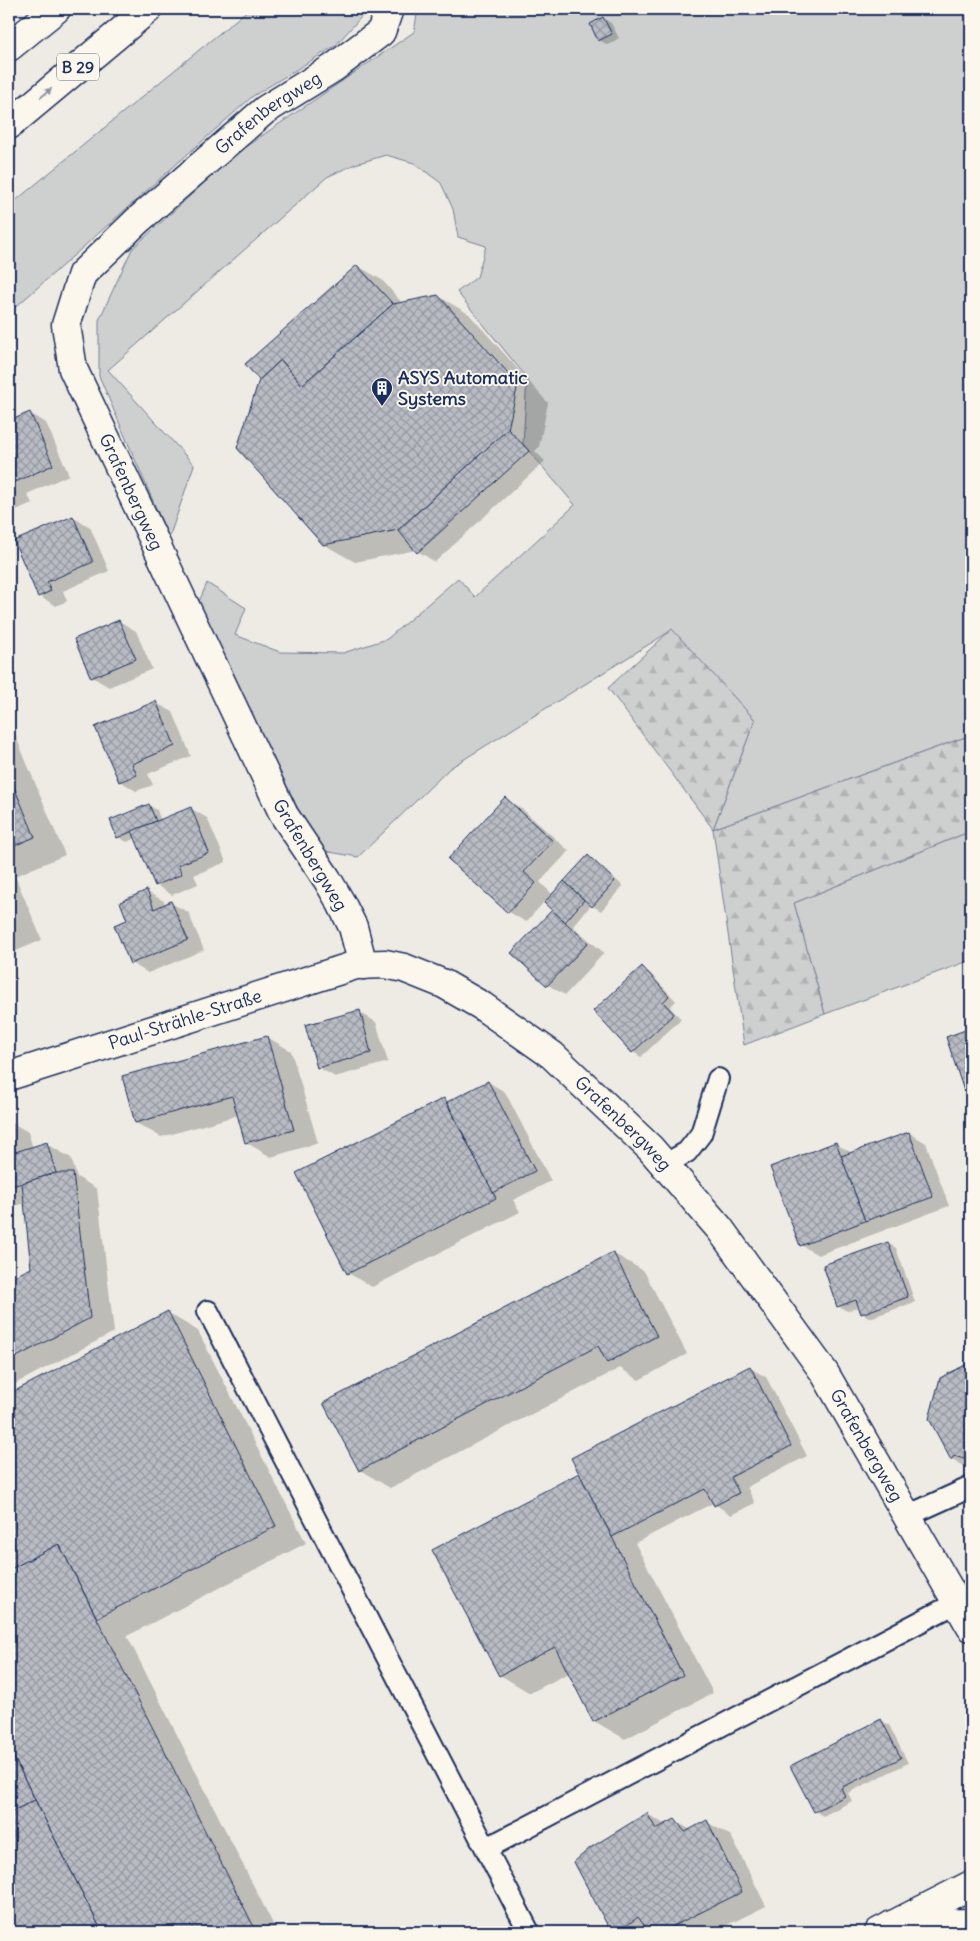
<svg xmlns="http://www.w3.org/2000/svg" width="980" height="1941" font-family="Delius,sans-serif">
  <style>
    .green { fill: #cecfcf; stroke: #747f96 }
    .forest { fill: url(#forest-firs); stroke: #747f96 }
    .shadow { fill: #0003 }
    .building { fill: url(#building-cross-hatch); stroke: #1b2f5e }
    .lines { fill: none; stroke-linecap: round; stroke-linejoin: round }
    .lane-casing { stroke: #1b2f5e; stroke-width: 24 }
    .street-casing { stroke: #1b2f5e; stroke-width: 31 }
    .secondary-casing { stroke: #1b2f5e; stroke-width: 31 }
    .highway-casing { stroke: #1b2f5e; stroke-width: 31 }
    .lane { stroke: #fbf7ec; stroke-width: 20 }
    .street { stroke: #fbf7ec; stroke-width: 28 }
    .secondary { stroke: #fbf7ec; stroke-width: 28 }
    .highway { stroke: #fbf7ec; stroke-width: 28 }
    .oneway { fill: #8b93a5 }
    .labels { text-anchor: middle; stroke-width: 4; stroke-linejoin: round; paint-order: stroke }
    .shield { fill: #fbf7ec; stroke: #5e6b89; stroke-width: 1 }
    .shield-label { font-size: 16px; font-weight: bold; fill: #1b2f5e }
    .street-label { font-size: 18px; fill: #1b2f5e; stroke: #fbf7ec }
    .poi-label { font-size: 18px; font-weight: bold; fill: #1b2f5e; stroke: #fbf7ec; text-anchor: start }
  </style>
  <defs>
    <pattern id="forest-firs" width="22" height="20" patternUnits="userSpaceOnUse" patternTransform="scale(1.25)"><rect width="22" height="20" fill="#cecfcf"/><path d="M5 1l3.5 6h-7zM16 11l3.5 6h-7z" fill="#b0b2b4"/></pattern>
    <pattern id="building-cross-hatch" width="8" height="8" patternUnits="userSpaceOnUse" patternTransform="scale(1.25)"><rect width="8" height="8" fill="#b9bcc3"/><path d="M0 0l8 8M0 8l8-8" fill="none" stroke="#9699a2"/></pattern>
  </defs>
  <rect width="100%" height="100%" fill="#eeebe4"/>
  <filter id="ink" filterUnits="userSpaceOnUse"><feTurbulence type="fractalNoise" baseFrequency=".02" numOctaves="2"/><feDisplacementMap in="SourceGraphic" scale="10" xChannelSelector="R" yChannelSelector="G"/><feConvolveMatrix kernelMatrix="1 2 1 2 8 2 1 2 1" color-interpolation-filters="sRGB"/></filter>
  <g filter="url(#ink)">
    <g class="green">
      <polygon points="249,9 365,9 362,16 335,46 253,96 9,313 9,206"/>
      <polygon points="418,9 971,9 971,735 713,829 755,720 672,630 450,768 358,857 318,850 198,604 207,583 246,608 235,635 280,652 343,653 387,639 458,578 475,597 575,505 523,444 527,378 457,292 477,277 486,246 458,237 453,209 441,183 414,163 386,155 355,164 327,177 108,370 194,465 169,538 99,376 99,320 132,249 238,152 414,32"/>
      <polygon points="971,831 971,960 825,1014 794,903"/>
    </g>
    <polygon class="forest" points="672,629 755,720 713,829 971,735 971,831 794,903 825,1014 744,1045 713,829 608,688"/>
    <g class="shadow">
      <polygon points="603,18 611,23 619,38 608,45 599,40"/>
      <polygon points="358,266 382,280 403,304 438,296 469,314 548,403 539,447 535,451 545,461 435,562 416,550 355,562 323,544"/>
      <polygon points="30,413 46,423 69,475 27,494 32,503 14,511 9,509 9,423"/>
      <polygon points="73,517 90,527 109,571 63,591 67,601 56,606 39,596"/>
      <polygon points="119,621 136,631 152,669 109,687 92,677"/>
      <polygon points="156,703 173,712 191,756 148,774 153,785 136,791 120,781"/>
      <polygon points="9,720 65,855 15,876 42,940 9,954"/>
      <polygon points="506,799 522,809 569,851 540,882 553,895 588,857 596,862 623,886 601,911 591,905 573,926 604,953 565,995 548,985 513,953 554,910 544,902 526,922 509,912 450,859"/>
      <polygon points="149,806 157,810 161,821 190,808 207,818 226,862 194,875 198,884 172,895 156,885 136,838 127,842 118,837"/>
      <polygon points="147,892 164,901 165,905 171,903 188,912 204,950 148,973 131,963 129,920"/>
      <polygon points="642,968 650,973 676,1001 670,1007 681,1019 641,1057 633,1052"/>
      <polygon points="359,1012 376,1022 388,1062 335,1077 318,1067"/>
      <polygon points="971,1030 971,1103 969,1102 948,1037"/>
      <polygon points="267,1037 291,1051 318,1143 271,1157 247,1143 239,1115 161,1137 136,1123 123,1077"/>
      <polygon points="488,1082 505,1092 551,1181 513,1200 520,1212 372,1287 348,1273 444,1100 449,1102"/>
      <polygon points="9,1121 28,1132 33,1148 47,1144 71,1158 77,1177 97,1189 114,1332 9,1387 9,1281 32,1269 25,1203 9,1208"/>
      <polygon points="909,1133 926,1143 949,1206 818,1255 801,1245 836,1144 852,1153"/>
      <polygon points="888,1243 896,1248 915,1302 870,1318 862,1313 859,1307 847,1311 838,1306"/>
      <polygon points="613,1253 644,1271 687,1354 639,1380 620,1368 390,1488 360,1470"/>
      <polygon points="168,1313 198,1331 306,1543 127,1636 277,1932 9,1932 9,1395"/>
      <polygon points="971,1363 971,1470 952,1459 941,1379"/>
      <polygon points="750,1368 766,1377 807,1456 747,1487 755,1503 731,1515 713,1503 635,1543 713,1693 625,1739 594,1721 569,1673 530,1693 500,1675 580,1474"/>
      <polygon points="881,1720 889,1725 908,1763 848,1793 852,1801 823,1816 815,1811"/>
      <polygon points="647,1814 666,1825 675,1821 691,1830 707,1822 731,1836 766,1906 713,1932 612,1932 575,1862"/>
    </g>
    <g class="building">
      <polygon points="603,17 612,34 598,41 590,24"/>
      <polygon points="357,265 393,304 302,385 281,360 259,380 245,364"/>
      <polygon points="438,295 518,384 508,429 398,530 323,545 237,448 259,380 281,360 302,385 393,304"/>
      <polygon points="30,412 53,465 11,484 15,494 9,497 9,421"/>
      <polygon points="508,429 529,451 417,553 398,530"/>
      <polygon points="73,516 93,562 47,582 51,591 38,597 14,541"/>
      <polygon points="119,620 136,659 91,678 74,639"/>
      <polygon points="156,701 175,746 132,764 137,775 119,782 95,727"/>
      <polygon points="9,775 35,837 9,848"/>
      <polygon points="505,797 553,841 524,872 536,883 508,913 448,859"/>
      <polygon points="149,804 156,821 117,838 110,820"/>
      <polygon points="191,807 209,853 178,865 182,874 155,886 132,831"/>
      <polygon points="588,855 615,881 592,907 564,881"/>
      <polygon points="564,881 584,900 565,922 544,903"/>
      <polygon points="147,890 154,909 171,901 188,940 130,964 114,925 127,920 120,902"/>
      <polygon points="552,910 588,943 547,986 511,953"/>
      <polygon points="642,966 669,996 663,1002 674,1014 632,1053 593,1011"/>
      <polygon points="360,1010 371,1053 317,1068 305,1025"/>
      <polygon points="971,1028 971,1102 968,1103 946,1037"/>
      <polygon points="267,1036 294,1130 245,1143 232,1096 135,1123 122,1076"/>
      <polygon points="488,1081 535,1171 493,1193 447,1102"/>
      <polygon points="444,1098 496,1198 347,1274 296,1173"/>
      <polygon points="9,1132 15,1152 47,1142 56,1173 9,1187"/>
      <polygon points="909,1132 933,1197 865,1221 841,1156"/>
      <polygon points="836,1142 865,1221 800,1246 770,1167"/>
      <polygon points="56,1173 73,1173 90,1318 9,1361 9,1279 31,1268 22,1183"/>
      <polygon points="888,1242 908,1297 861,1314 856,1300 837,1307 823,1265"/>
      <polygon points="613,1252 657,1336 607,1363 598,1346 359,1471 323,1403"/>
      <polygon points="168,1311 276,1526 97,1618 59,1544 9,1570 9,1394"/>
      <polygon points="971,1362 971,1461 954,1456 951,1460 929,1419 940,1378"/>
      <polygon points="750,1366 791,1446 731,1477 739,1493 714,1506 705,1489 612,1537 571,1458"/>
      <polygon points="579,1473 683,1675 593,1722 555,1647 499,1676 432,1550"/>
      <polygon points="59,1544 255,1929 247,1932 102,1932 9,1748 9,1570"/>
      <polygon points="881,1719 901,1758 841,1788 845,1796 814,1812 790,1766"/>
      <polygon points="9,1748 35,1800 9,1813"/>
      <polygon points="35,1800 102,1932 9,1932 9,1813"/>
      <polygon points="647,1813 656,1829 675,1819 685,1832 707,1820 742,1892 661,1932 649,1932 638,1917 618,1932 611,1932 574,1862 590,1848"/>
    </g>
    <g class="lines">
      <g class="lane-casing">
        <g id="lane">
          <polyline points="664,1165 687,1152 701,1134 718,1079"/>
          <polyline points="208,1311 529,1932"/>
          <polyline points="907,1516 971,1487"/>
          <polyline points="487,1848 958,1602"/>
        </g>
      </g>
      <g class="street-casing">
        <g id="street">
          <path id="s1" d="M363 965 353 927 341 903 327 879 284 815 73 369 66 325 82 274 137 221 265 110 333 68 381 32 389 9"/>
          <path id="s2" d="M9 1076 356 965 385 964 404 968 444 984 482 1006 552 1055 650 1148 720 1229 824 1372 971 1627"/>
          <polyline points="892,1925 971,1923"/>
        </g>
      </g>
      <g class="secondary-casing">
        <polyline id="secondary" points="879,1932 971,1885"/>
      </g>
      <g class="highway-casing">
        <g id="highway">
          <polyline points="9,47 56,9"/>
          <polyline points="9,125 148,9"/>
        </g>
      </g>
      <use href="#lane" class="lane"/>
      <use href="#street" class="street"/>
      <use href="#secondary" class="secondary"/>
      <use href="#highway" class="highway"/>
    </g>
    <defs><path id="oneway-solid" d="M-6-.8H1V-3.2L6.5 0L1 3.2V.8H-6Z" transform="scale(1.25)"/></defs>
    <use class="oneway" href="#oneway-solid" transform="translate(46 93) rotate(-40)"/>
  </g>
  <defs>
    <g id="building-pin" transform="scale(1.125)"><path d="M0 17L-7.5 6A9.5 9.5 0 1 1 7.5 6Z" fill="#1b2f5e" stroke="#fbf7ec"/><path d="M-4-6H4V6H1V3H-1V6H-4ZM-2.5-4.3h1.7v1.8h-1.7ZM.8-4.3h1.7v1.8H.8ZM-2.5-1h1.7V.8h-1.7ZM.8-1h1.7V.8H.8Z" fill="#fff"/></g>
  </defs>
  <g fill-rule="evenodd">
    <use href="#building-pin" x="382" y="388"/>
  </g>
  <g class="labels">
    <rect class="shield" x="57" y="53.5" width="42" height="27" rx="4"/>
    <g class="shield-label">
      <text x="78" y="73">B 29</text>
    </g>
    <g class="street-label">
      <text dy="6" stroke="none"><textPath href="#s1" startOffset="1009">Grafenbergweg</textPath></text>
      <text transform="translate(131 492) rotate(65)" y="6">Grafenbergweg</text>
      <text transform="translate(310 855) rotate(59)" y="6">Grafenbergweg</text>
      <text dy="6" stroke="none"><textPath href="#s2" startOffset="185">Paul-Strähle-Straße</textPath></text>
      <text dy="6" stroke="none"><textPath href="#s2" startOffset="684">Grafenbergweg</textPath></text>
      <text dy="6" stroke="none"><textPath href="#s2" startOffset="1089">Grafenbergweg</textPath></text>
    </g>
    <g class="poi-label">
      <text x="398" y="384">ASYS Automatic<tspan x="398" dy="21">Systems</tspan></text>
    </g>
  </g>
  <rect width="980" height="1941" fill="none" stroke="#fbf7ec" stroke-width="30"/>
  <rect x="15" y="15" width="950" height="1911" fill="none" stroke="#1b2f5e" stroke-width="2" filter="url(#ink)"/>
</svg>
